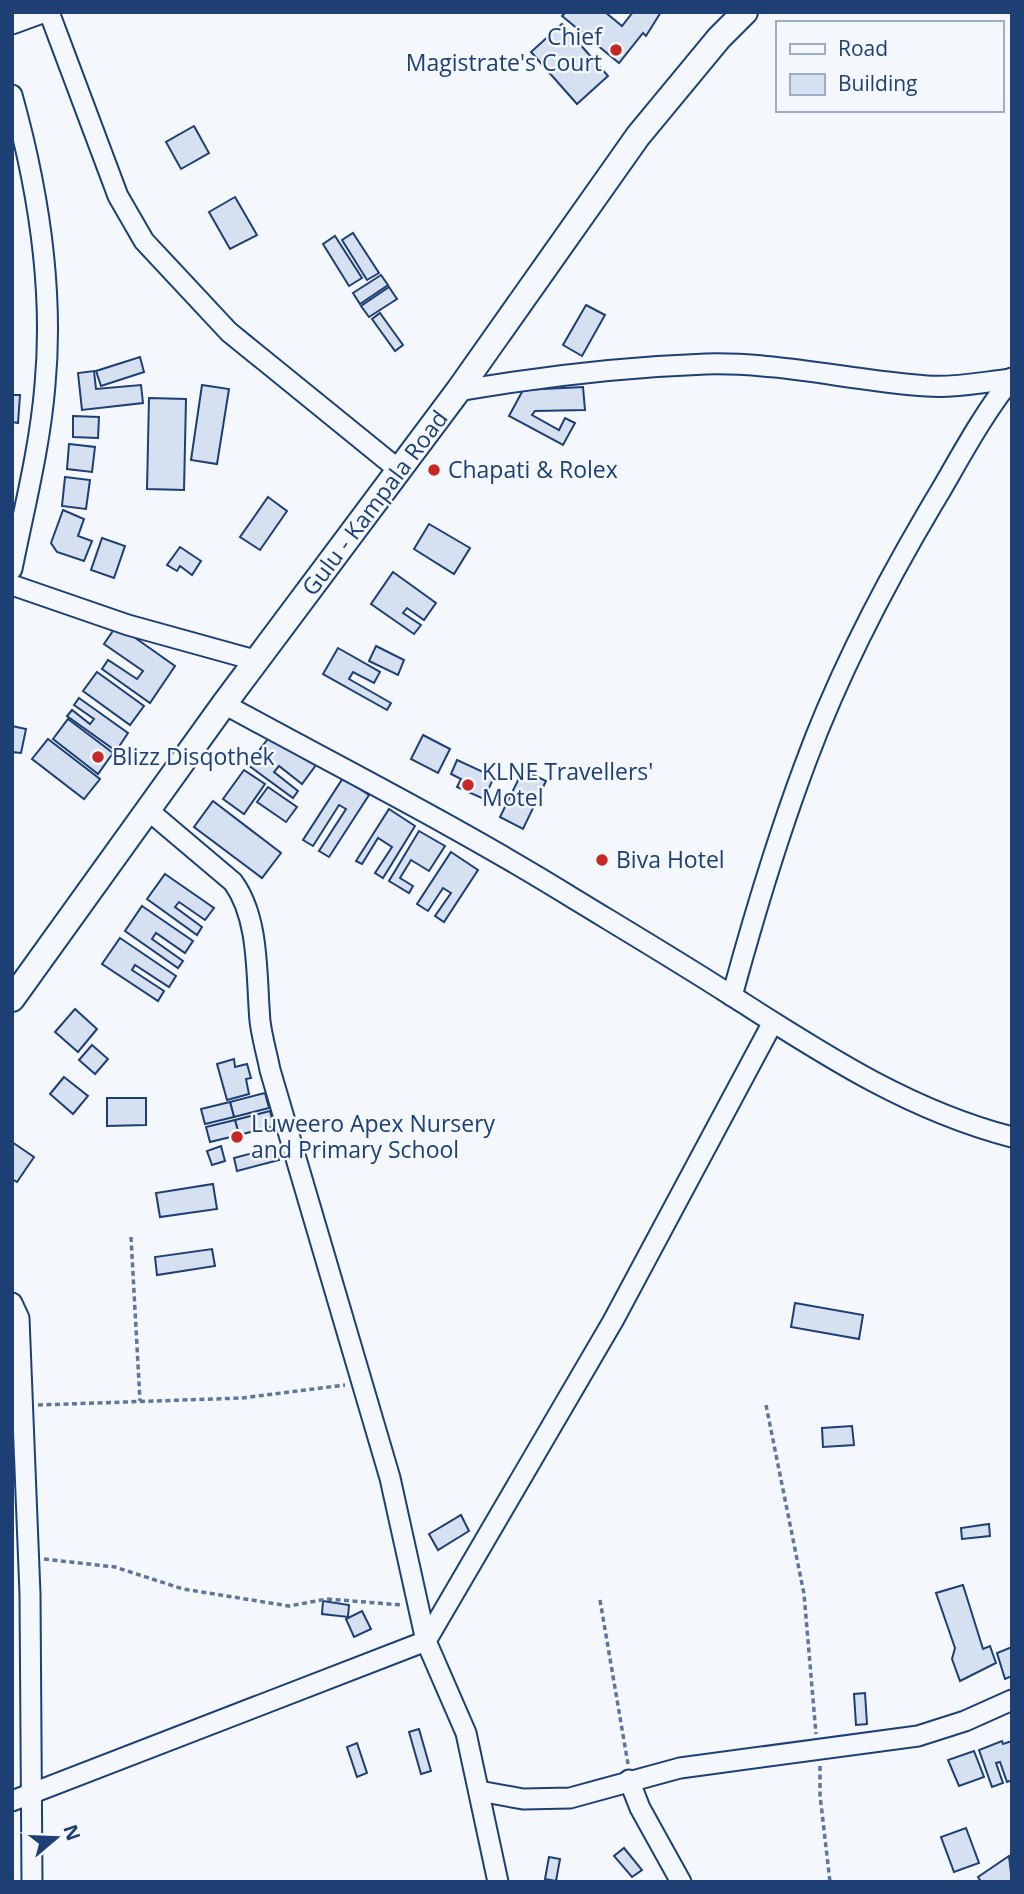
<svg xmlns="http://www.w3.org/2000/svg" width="1024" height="1894" font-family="'Open Sans',sans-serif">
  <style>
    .building { fill: #d5e0f0; stroke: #1d3f73; stroke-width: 2 }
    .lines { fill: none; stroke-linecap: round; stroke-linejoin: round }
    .minor-casing { stroke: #1d3f73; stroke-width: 23 }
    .major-casing { stroke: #1d3f73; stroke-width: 28 }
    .path { stroke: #5e769c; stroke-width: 3.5; stroke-dasharray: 5 3.5; stroke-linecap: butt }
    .minor { stroke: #f4f7fb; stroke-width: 19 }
    .major { stroke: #f4f7fb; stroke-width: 24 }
    .poi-dot { fill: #c62828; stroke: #f4f7fb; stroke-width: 2.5 }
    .labels { text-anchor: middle; stroke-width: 5; stroke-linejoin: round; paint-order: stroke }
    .poi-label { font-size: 23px; fill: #1d3f73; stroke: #f4f7fb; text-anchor: start }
    .street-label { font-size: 23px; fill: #1d3f73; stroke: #f4f7fb }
  </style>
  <rect width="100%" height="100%" fill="#f4f7fb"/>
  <g class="building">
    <polygon points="566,12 605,12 622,26 633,12 661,12 646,36 643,33 619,63 562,16"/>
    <polygon points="562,24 608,76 577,104 531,52"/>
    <polygon points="194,126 209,153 181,169 166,142"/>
    <polygon points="235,197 257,235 230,249 209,212"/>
    <polygon points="353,233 379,273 367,280 342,240"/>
    <polygon points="335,236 362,278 349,286 323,244"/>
    <polygon points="381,275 388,285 360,304 353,293"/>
    <polygon points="389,287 397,299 369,317 361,306"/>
    <polygon points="586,305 605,315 582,356 563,345"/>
    <polygon points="380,313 403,345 395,351 372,319"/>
    <polygon points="140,357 144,372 101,386 96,371"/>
    <polygon points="94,371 96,389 141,385 143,403 82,410 78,373"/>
    <polygon points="202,385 229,389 217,464 191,460"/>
    <polygon points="583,387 585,410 535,411 532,415 559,430 565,418 575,423 563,445 509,416 523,390"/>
    <polygon points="12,395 20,395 18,423 12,422"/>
    <polygon points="149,398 186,399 184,490 147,489"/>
    <polygon points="73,416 99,417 98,438 73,437"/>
    <polygon points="69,444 95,447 92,472 67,469"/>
    <polygon points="65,477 90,480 86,509 62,506"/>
    <polygon points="268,497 287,511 260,550 240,537"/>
    <polygon points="63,510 84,519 78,536 92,541 84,561 57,552 51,543"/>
    <polygon points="429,524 470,548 454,574 414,549"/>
    <polygon points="102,538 125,546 114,578 91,570"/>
    <polygon points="180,547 201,561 192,575 180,566 177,571 167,565"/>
    <polygon points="393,572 436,603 424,620 407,608 403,613 421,625 414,634 371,604"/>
    <polygon points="117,625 175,666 150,703 102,669 108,660 137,679 143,671 104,644"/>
    <polygon points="376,646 404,660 398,675 369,661"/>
    <polygon points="338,648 380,672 374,683 353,672 349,679 391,703 387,710 323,674"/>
    <polygon points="97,672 144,706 130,725 83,691"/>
    <polygon points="79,698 128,733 116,751 67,716 72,710 90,724 94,719 74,705"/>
    <polygon points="68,719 113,753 98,774 53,739"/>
    <polygon points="12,726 26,729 21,753 12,752"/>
    <polygon points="423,735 450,749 438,773 411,759"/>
    <polygon points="276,737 316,765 302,784 279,766 274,772 298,791 293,798 248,765 267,740"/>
    <polygon points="48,739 100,779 84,799 32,759"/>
    <polygon points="457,760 494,777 484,799 457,787 461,779 451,774"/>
    <polygon points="244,770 265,784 244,814 223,799"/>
    <polygon points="523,770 546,781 523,829 500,817"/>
    <polygon points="343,778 369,795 329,857 319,851 346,809 339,805 313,846 303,840"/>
    <polygon points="268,787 297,807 286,822 257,802"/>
    <polygon points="213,801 281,853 262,878 194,827"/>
    <polygon points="389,809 415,826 383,878 375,873 392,847 378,838 362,864 356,861"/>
    <polygon points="419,831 445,846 429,871 411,860 400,878 413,886 409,893 389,881"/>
    <polygon points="451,852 478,870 444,922 435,916 451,893 443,888 428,911 417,904"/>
    <polygon points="165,874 214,908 205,920 179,902 175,907 202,927 197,935 147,899"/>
    <polygon points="142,906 193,941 185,953 156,933 152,939 183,961 178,968 125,931"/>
    <polygon points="120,938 176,976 169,987 135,965 132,970 164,991 158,1001 102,964"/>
    <polygon points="75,1009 97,1029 78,1052 55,1032"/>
    <polygon points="92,1045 108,1059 95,1074 79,1060"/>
    <polygon points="234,1059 235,1067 247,1064 251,1078 246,1079 249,1094 227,1100 217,1064"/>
    <polygon points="64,1077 88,1096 73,1114 50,1094"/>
    <polygon points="265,1093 269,1108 234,1117 230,1102"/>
    <polygon points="107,1098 146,1098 146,1125 107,1126"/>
    <polygon points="230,1102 234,1117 205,1124 201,1109"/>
    <polygon points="270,1111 274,1126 239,1135 235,1120"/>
    <polygon points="235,1120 239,1135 210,1142 206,1127"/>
    <polygon points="12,1142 34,1157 17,1182 12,1179"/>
    <polygon points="221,1146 225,1161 212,1165 207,1151"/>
    <polygon points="276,1147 279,1160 237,1171 234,1158"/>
    <polygon points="213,1184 217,1209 160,1217 156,1193"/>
    <polygon points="212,1249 215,1266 157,1275 155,1257"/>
    <polygon points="795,1303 863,1315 859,1339 791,1327"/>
    <polygon points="852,1426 854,1445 823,1447 822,1428"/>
    <polygon points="461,1515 469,1531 438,1550 429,1534"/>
    <polygon points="989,1524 990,1536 962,1539 961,1528"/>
    <polygon points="963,1585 983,1649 990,1646 996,1663 960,1681 952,1659 955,1648 936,1593"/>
    <polygon points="323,1601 349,1605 348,1617 322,1614"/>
    <polygon points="362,1611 371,1629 354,1637 346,1619"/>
    <polygon points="1012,1647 1012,1676 1005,1679 997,1653"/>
    <polygon points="865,1693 867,1724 856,1725 854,1694"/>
    <polygon points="419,1729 431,1771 421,1774 409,1732"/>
    <polygon points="1002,1741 1003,1744 1012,1741 1012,1780 1007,1782 1000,1762 996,1763 1003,1783 992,1787 979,1750"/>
    <polygon points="357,1743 367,1773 357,1777 347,1747"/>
    <polygon points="974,1751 984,1777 959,1786 948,1760"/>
    <polygon points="966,1828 979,1863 954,1872 941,1837"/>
    <polygon points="624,1848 642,1870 632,1877 614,1856"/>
    <polygon points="1009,1856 1012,1882 981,1882 978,1877"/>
    <polygon points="549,1857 560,1859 556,1881 545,1879"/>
  </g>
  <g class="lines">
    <g class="minor-casing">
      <g id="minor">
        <polyline points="49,12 118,196 144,241 229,332 399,470"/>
        <polyline points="12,24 45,12"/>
        <path d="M12 95C38 188 54 288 45 385 40 447 24 509 12 569"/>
        <path d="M458 391C538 377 624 367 706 364 780 362 853 381 927 386 956 388 983 382 1012 379"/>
        <polyline points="12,585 128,625 258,661"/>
        <path d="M224 704C341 768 462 829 576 900 627 931 679 962 729 994 820 1052 907 1110 1012 1137"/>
        <path d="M149 811 233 882C260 919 256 976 260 1021 262 1038 267 1054 270 1070L390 1478 426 1641 466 1733 498 1882"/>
        <path d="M732 996C753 919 776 842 804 767 839 671 888 578 941 490 963 452 984 413 1012 378"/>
        <polyline points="12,1303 19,1318 30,1594 32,1882"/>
        <polyline points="629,1780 640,1808 681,1882"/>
        <polyline points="479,1791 523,1799 570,1798 680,1768 918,1736 965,1721 1012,1700"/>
        <polyline points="12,1801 426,1641 613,1321 772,1024"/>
      </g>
    </g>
    <g class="major-casing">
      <polyline id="major" points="12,999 224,704 458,391 638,136 719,38 745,12"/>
    </g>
    <g class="path">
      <polyline points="131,1237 140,1401"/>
      <polyline points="38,1405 242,1398 345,1385"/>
      <polyline points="766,1405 804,1594 816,1734"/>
      <polyline points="44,1559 115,1567 183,1589 289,1606 327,1599 402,1605"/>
      <polyline points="600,1600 628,1764"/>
      <polyline points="820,1766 820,1795 830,1882"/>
    </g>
    <use href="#minor" class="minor"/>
    <use href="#major" class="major"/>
  </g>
  <g class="poi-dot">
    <circle cx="616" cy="50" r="7"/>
    <circle cx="434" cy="470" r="7"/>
    <circle cx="98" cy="757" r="7"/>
    <circle cx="468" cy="785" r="7"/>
    <circle cx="602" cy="860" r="7"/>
    <circle cx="237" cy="1137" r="7"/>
  </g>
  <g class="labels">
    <g class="poi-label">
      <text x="602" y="45" text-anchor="end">Chief<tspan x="602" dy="26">Magistrate's Court</tspan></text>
      <text x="448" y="478">Chapati &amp; Rolex</text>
      <text x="112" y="765">Blizz Disqothek</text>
      <text x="482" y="780">KLNE Travellers'<tspan x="482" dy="26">Motel</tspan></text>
      <text x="616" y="868">Biva Hotel</text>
      <text x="251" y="1132">Luweero Apex Nursery<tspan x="251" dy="26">and Primary School</tspan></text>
    </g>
    <g class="street-label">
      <text transform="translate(375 503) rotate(-53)" y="8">Gulu - Kampala Road</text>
    </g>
  </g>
  <rect width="1024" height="1894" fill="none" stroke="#1d3f73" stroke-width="28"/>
  <rect x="776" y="21" width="228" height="91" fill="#f4f7fb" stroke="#9eadc5" stroke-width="2"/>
  <rect x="790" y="44" width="35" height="10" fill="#f4f7fb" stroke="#9eadc5" stroke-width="2"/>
  <text x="838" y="56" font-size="21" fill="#1d3f73">Road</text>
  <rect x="790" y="74" width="35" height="21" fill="#d5e0f0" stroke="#9eadc5" stroke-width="2"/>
  <text x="838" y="91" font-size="21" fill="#1d3f73">Building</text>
  <g transform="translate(56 1838) rotate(71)" stroke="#f4f7fb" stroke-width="5" paint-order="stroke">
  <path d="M0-5L12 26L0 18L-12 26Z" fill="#1d3f73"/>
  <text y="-10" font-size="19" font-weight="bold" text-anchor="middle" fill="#1d3f73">N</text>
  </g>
</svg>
